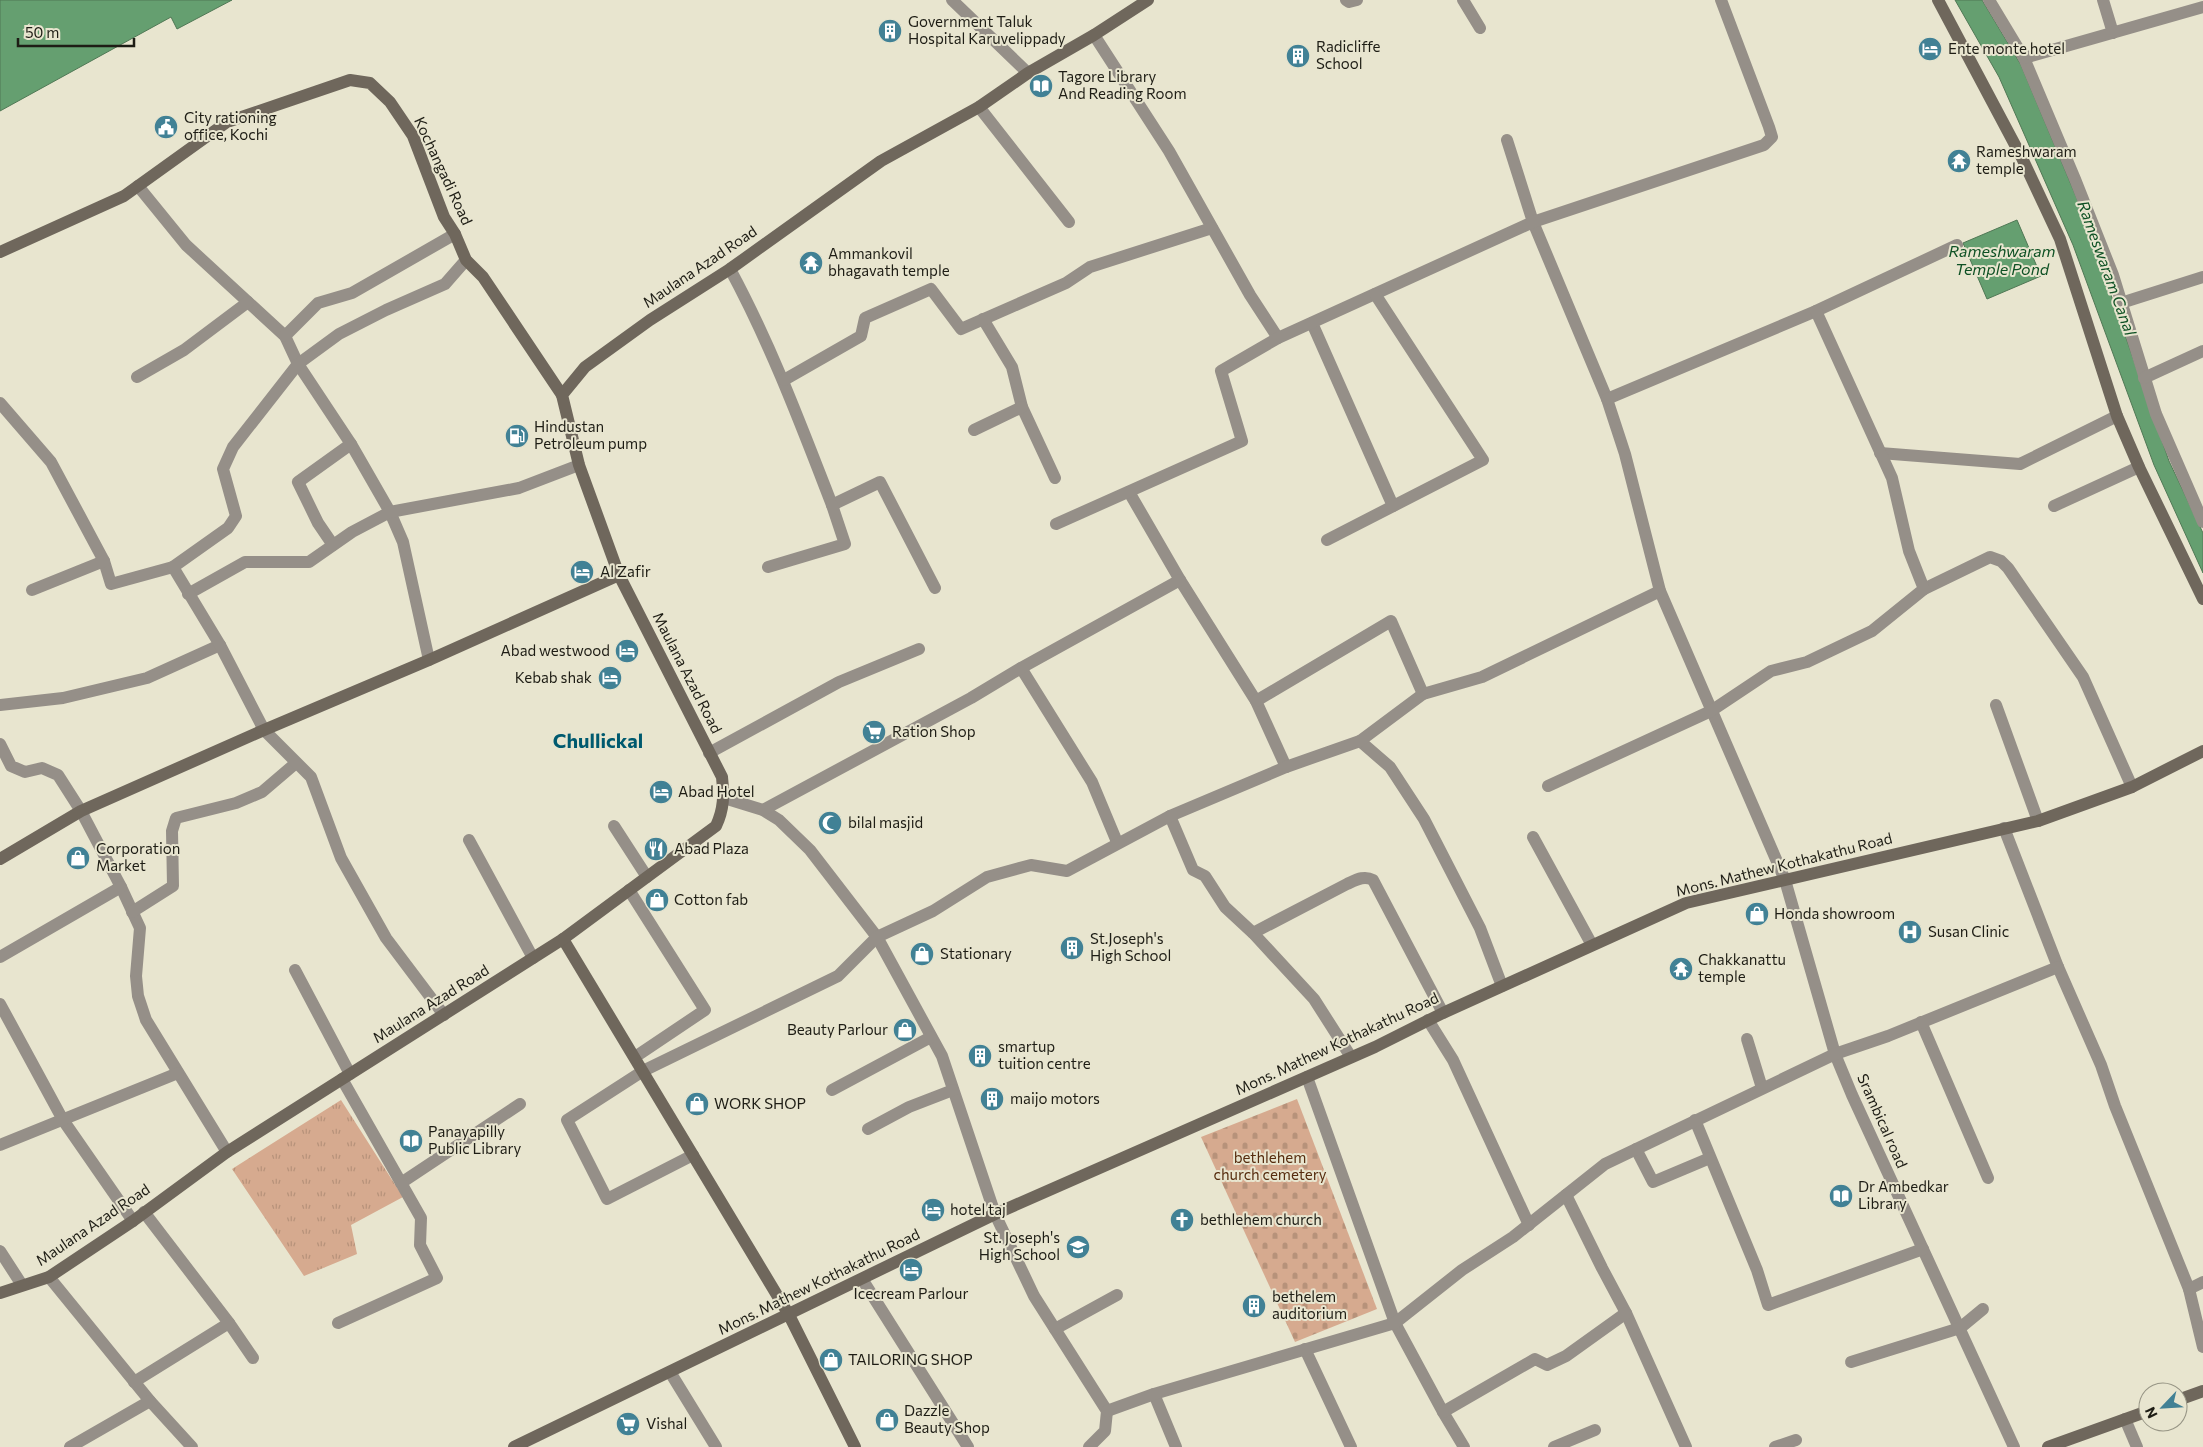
<svg xmlns="http://www.w3.org/2000/svg" width="2203" height="1447" font-family="Commissioner,sans-serif">
  <style>
    .grass { fill: url(#grass-tufts) }
    .cemetery { fill: url(#cemetery-stones) }
    .water { fill: #659f70; stroke: #507855 }
    .lines { fill: none; stroke-linecap: round; stroke-linejoin: round }
    .street { stroke: #958f88; stroke-width: 12 }
    .secondary { stroke: #6f675c; stroke-width: 12 }
    .labels { text-anchor: middle; stroke-width: 4; stroke-linejoin: round; paint-order: stroke }
    .poi-label { font-size: 15px; fill: #1e1d15; stroke: #e8e5cf; text-anchor: start }
    .street-label { font-size: 15px; fill: #1e1d15; stroke: #e8e5cf }
    .park-label { font-size: 15px; fill: #562c0e; stroke: #e8e5cf }
    .water-label { font-size: 16px; font-style: italic; fill: #0e5124; stroke: #e8e5cf }
    .district-label { font-size: 20px; font-weight: bold; fill: #005a6f; stroke: #e8e5cf }
  </style>
  <defs>
    <pattern id="grass-tufts" width="24" height="20" patternUnits="userSpaceOnUse" patternTransform="scale(1.25)"><rect width="24" height="20" fill="#d6aa8f"/><path d="M3 7l-1-3M5 7V3M7 7l1-3M15 17l-1-3M17 17v-4M19 17l1-3" fill="none" stroke="#b7927a"/></pattern>
    <pattern id="cemetery-stones" width="16" height="16" patternUnits="userSpaceOnUse" patternTransform="scale(1.25)"><rect width="16" height="16" fill="#d6aa8f"/><path d="M2 7V4a2 2 0 0 1 4 0v3zM10 15v-3a2 2 0 0 1 4 0v3z" fill="#b7927a"/></pattern>
  </defs>
  <rect width="100%" height="100%" fill="#e8e5cf"/>
  <polygon class="grass" points="341,1100 403,1197 351,1225 357,1254 304,1276 232,1169"/>
  <polygon class="cemetery" points="1297,1099 1377,1309 1295,1342 1201,1137"/>
  <g class="water">
    <polygon points="0,0 232,0 177,29 171,17 0,111"/>
    <polygon points="1955,0 1982,0 2021,65 2080,206 2169,461 2203,533 2203,573 2154,465 2073,245 1999,77"/>
    <polygon points="2017,220 2041,276 1987,299 1963,243"/>
  </g>
  <g class="lines">
    <g class="street">
      <polyline points="952,0 1028,73"/>
      <polyline points="1346,0 1349,2 1357,0"/>
      <polyline points="1463,0 1480,28"/>
      <polyline points="1989,0 2024,58 2075,179 2113,275 2156,414 2203,522"/>
      <polyline points="2103,0 2113,33"/>
      <polyline points="1094,35 1169,151 1250,295 1278,338"/>
      <polyline points="2024,58 2203,7"/>
      <polyline points="979,107 1069,222"/>
      <polyline points="1507,140 1533,222 1607,399 1625,454 1660,591 1785,880 1835,1054 1852,1095 2014,1447"/>
      <polyline points="138,186 186,245 285,336 298,364 351,444 390,512 403,542 429,660"/>
      <path d="M730 269C771 345 801 425 832 505L880 482 935 588"/>
      <polyline points="2121,303 2203,277"/>
      <polyline points="983,319 1012,367 1022,407 1055,478"/>
      <polyline points="1312,323 1393,506"/>
      <polyline points="285,336 318,303 352,293 455,234"/>
      <polyline points="137,377 184,350 248,302"/>
      <polyline points="2144,378 2203,351"/>
      <polyline points="784,380 861,336 865,318 931,289 961,329 1066,283 1090,267 1212,228"/>
      <polyline points="1607,399 1816,311 1957,245"/>
      <polyline points="0,403 51,462 104,561 111,584 173,567"/>
      <polyline points="974,430 1022,407"/>
      <polyline points="1880,453 2020,464 2117,416"/>
      <polyline points="1129,492 1180,580 1256,701 1286,767"/>
      <polyline points="2054,506 2139,467"/>
      <polyline points="1056,524 1242,441 1221,371 1278,338 1533,222 1764,145 1772,137 1769,127 1721,0"/>
      <polyline points="1327,540 1483,460 1375,294"/>
      <polyline points="333,545 318,523 298,482 351,444"/>
      <polyline points="768,567 845,544 832,505"/>
      <polyline points="1924,589 1990,557 2001,561 2008,568 2083,677 2132,787"/>
      <polyline points="32,590 104,561"/>
      <polyline points="188,594 245,562 309,562 352,532 390,512 519,488 579,465"/>
      <polyline points="1021,668 1092,782 1117,842"/>
      <polyline points="1256,701 1391,621 1423,694"/>
      <polyline points="0,705 63,698 147,678 220,645"/>
      <polyline points="1996,705 2038,821"/>
      <polyline points="1360,741 1390,767 1424,819 1480,928 1502,986"/>
      <polyline points="0,744 11,766 25,772 42,768 58,775 81,811 121,887 140,928 136,976 138,996 146,1020 227,1152"/>
      <polyline points="709,753 839,682 919,649"/>
      <polyline points="1548,786 1711,711 1771,671 1807,662 1872,631 1924,589 1909,551 1892,478 1816,311"/>
      <polyline points="724,798 763,810 779,820 810,850 877,937 942,1056 995,1214 1034,1296 1107,1411 1105,1431 1089,1447"/>
      <polyline points="763,810 971,698 1021,668 1180,580"/>
      <polyline points="1170,816 1193,870 1205,876 1225,907 1253,933 1314,999 1351,1057"/>
      <polyline points="614,826 647,877"/>
      <polyline points="2004,828 2058,967 2101,1065 2115,1106 2189,1289 2203,1347"/>
      <polyline points="1533,837 1592,945"/>
      <polyline points="469,840 533,958"/>
      <polyline points="629,890 705,1010 635,1057"/>
      <polyline points="132,912 173,886 172,831 176,818 236,803 262,792 296,763"/>
      <path d="M1253 933 1347 884C1356 880 1364 875 1373 880L1443 1013"/>
      <polyline points="0,957 121,887"/>
      <polyline points="295,970 350,1074"/>
      <polyline points="0,1004 63,1120 133,1221"/>
      <polyline points="444,1015 386,938 341,858 311,777 264,730 220,645 173,567 228,528 236,516 223,469 233,447 298,364 339,334 386,310 445,284 466,260"/>
      <polyline points="1428,1020 1453,1060 1529,1225"/>
      <polyline points="1921,1022 1988,1178"/>
      <polyline points="1747,1039 1762,1088"/>
      <polyline points="1307,1077 1395,1323 1443,1412 1464,1447"/>
      <polyline points="832,1090 931,1037"/>
      <polyline points="1695,1120 1757,1270 1768,1305 1923,1249"/>
      <polyline points="868,1129 909,1107 953,1090"/>
      <polyline points="0,1145 178,1073"/>
      <polyline points="1636,1149 1653,1182 1710,1158"/>
      <polyline points="693,1155 607,1199 567,1120 643,1071 838,976 877,937 933,911 987,877 1031,865 1067,871 1170,816 1286,767 1360,741 1423,694 1482,677 1660,591"/>
      <polyline points="401,1183 520,1104"/>
      <polyline points="1566,1195 1602,1268 1626,1313 1686,1447"/>
      <polyline points="144,1212 229,1323"/>
      <polyline points="0,1251 22,1285"/>
      <polyline points="49,1277 150,1401 192,1447"/>
      <polyline points="862,1279 968,1447"/>
      <polyline points="2189,1289 2203,1282"/>
      <polyline points="338,1323 437,1278 420,1245 421,1218 342,1079"/>
      <polyline points="1055,1329 1117,1295"/>
      <polyline points="1305,1349 1351,1447"/>
      <polyline points="1851,1362 1960,1328 1983,1309"/>
      <polyline points="670,1372 716,1447"/>
      <polyline points="134,1382 229,1323 253,1358"/>
      <polyline points="1154,1394 1176,1447"/>
      <polyline points="1107,1411 1154,1394 1395,1323 1462,1270 1513,1237 1605,1164 1835,1054 1888,1036 2058,967"/>
      <polyline points="1443,1412 1535,1359 1547,1365 1566,1356 1626,1313"/>
      <polyline points="2125,1419 2137,1447"/>
      <polyline points="70,1447 150,1401"/>
      <polyline points="1554,1447 1595,1430"/>
      <polyline points="1775,1447 1796,1440"/>
    </g>
    <g class="secondary">
      <polyline points="1938,0 2022,158 2060,239 2117,416 2139,467 2203,599"/>
      <polyline points="0,252 124,196 227,122 350,80 370,83 390,102 413,136 444,217 455,234 466,260 483,277 562,395"/>
      <polyline points="0,859 81,811 264,730 429,660 619,575"/>
      <polyline points="563,939 789,1315 855,1447"/>
      <path d="M0 1293 49 1277 133 1221 227 1152 563 939 716 826C724 809 724 795 722 777L619 575 579 465 562 395 585 367 650 320 730 269 881 161 979 107 1028 73 1094 35 1148 0"/>
      <polyline points="2178,1400 2203,1391"/>
      <polyline points="514,1447 995,1214 1375,1047 1443,1013 1686,903 2038,821 2132,787 2203,751"/>
      <polyline points="2048,1447 2148,1411"/>
    </g>
  </g>
  <defs>
    <g id="building-disc" transform="scale(1.25)"><circle r="9.5" fill="#418195" stroke="#e8e5cf"/><path d="M-4-6H4V6H1V3H-1V6H-4ZM-2.5-4.3h1.7v1.8h-1.7ZM.8-4.3h1.7v1.8H.8ZM-2.5-1h1.7V.8h-1.7ZM.8-1h1.7V.8H.8Z" fill="#fff"/></g>
    <g id="hotel-disc" transform="scale(1.25)"><circle r="9.5" fill="#418195" stroke="#e8e5cf"/><path d="M-6-4.5h1.5V1H6V5H4.5V3h-9V5H-6ZM-4 0a1.8 1.8 0 1 1 3.6 0ZM.5 0V-2.5h3Q6-2.5 6 0Z" fill="#fff"/></g>
    <g id="library-disc" transform="scale(1.25)"><circle r="9.5" fill="#418195" stroke="#e8e5cf"/><path d="M-6-4Q-3-5.5-.7-3.5V5Q-3 3-6 4ZM6-4Q3-5.5 .7-3.5V5Q3 3 6 4Z" fill="#fff"/></g>
    <g id="civic-disc" transform="scale(1.25)"><circle r="9.5" fill="#418195" stroke="#e8e5cf"/><path d="M-.6-6.5H3V-4.5H.6V-3L4-1V1h2V6H-6V1h2V-1L-.6-3ZM-1.2 2.5V6h2.4V2.5Z" fill="#fff"/></g>
    <g id="temple-disc" transform="scale(1.25)"><circle r="9.5" fill="#418195" stroke="#e8e5cf"/><path d="M0-6L5-2H3V0L6.5 2.5H4V6H1.5V3h-3V6H-4V2.5H-6.5L-3 0V-2H-5Z" fill="#fff"/></g>
    <g id="fuel-disc" transform="scale(1.25)"><circle r="9.5" fill="#418195" stroke="#e8e5cf"/><path d="M-5.5-6h7V0h2V4h1.3V-2.5L3-4.5l.8-.8L6-3V5H2.5V1h-1V6h-7ZM-4.2-4.7v3.2H.2V-4.7Z" fill="#fff"/></g>
    <g id="supermarket-disc" transform="scale(1.25)"><circle r="9.5" fill="#418195" stroke="#e8e5cf"/><path d="M-6-5.5h2.5l.6 2H6L4.5 2H-2.5L-4.4-4H-6ZM-1.5 3.2a1.3 1.3 0 1 0 .1 0ZM3 3.2a1.3 1.3 0 1 0 .1 0Z" fill="#fff"/></g>
    <g id="mosque-disc" transform="scale(1.25)"><circle r="9.5" fill="#418195" stroke="#e8e5cf"/><path d="M3.5-4.9A6 6 0 1 0 3.5 4.9A5 5 0 1 1 3.5-4.9Z" fill="#fff"/></g>
    <g id="restaurant-disc" transform="scale(1.25)"><circle r="9.5" fill="#418195" stroke="#e8e5cf"/><path d="M-5-6h1v4h1v-4h1v4h1v-4h1v5L-1.5 .5V6h-2V.5L-5-1ZM5-6V6H3V1.5H1.5Q1.5-4 5-6Z" fill="#fff"/></g>
    <g id="shop-disc" transform="scale(1.25)"><circle r="9.5" fill="#418195" stroke="#e8e5cf"/><path d="M-5-2.5h2.3a2.7 3.5 0 0 1 5.4 0H5L5.5 6h-11ZM-1.5-2.5h3a1.5 2.3 0 0 0-3 0Z" fill="#fff"/></g>
    <g id="hospital-disc" transform="scale(1.25)"><circle r="9.5" fill="#418195" stroke="#e8e5cf"/><path d="M-5-5h3v3.5h4V-5h3V5h-3V1.5h-4V5h-3Z" fill="#fff"/></g>
    <g id="church-disc" transform="scale(1.25)"><circle r="9.5" fill="#418195" stroke="#e8e5cf"/><path d="M-1.2-6h2.4v3.5h3.3v2.4h-3.3V6h-2.4V-.1h-3.3v-2.4h3.3Z" fill="#fff"/></g>
    <g id="school-disc" transform="scale(1.25)"><circle r="9.5" fill="#418195" stroke="#e8e5cf"/><path d="M0-5L7-2L0 1L-7-2ZM-4 1L0 2.5L4 1V4Q0 6-4 4Z" fill="#fff"/></g>
  </defs>
  <g fill-rule="evenodd">
    <use href="#building-disc" x="890" y="31"/>
    <use href="#hotel-disc" x="1930" y="49"/>
    <use href="#building-disc" x="1298" y="56"/>
    <use href="#library-disc" x="1041" y="86"/>
    <use href="#civic-disc" x="166" y="127"/>
    <use href="#temple-disc" x="1959" y="161"/>
    <use href="#temple-disc" x="811" y="263"/>
    <use href="#fuel-disc" x="517" y="436"/>
    <use href="#hotel-disc" x="582" y="572"/>
    <use href="#hotel-disc" x="627" y="651"/>
    <use href="#hotel-disc" x="610" y="678"/>
    <use href="#supermarket-disc" x="874" y="732"/>
    <use href="#hotel-disc" x="661" y="792"/>
    <use href="#mosque-disc" x="830" y="823"/>
    <use href="#restaurant-disc" x="656" y="849"/>
    <use href="#shop-disc" x="78" y="858"/>
    <use href="#shop-disc" x="657" y="900"/>
    <use href="#shop-disc" x="1757" y="914"/>
    <use href="#hospital-disc" x="1910" y="932"/>
    <use href="#building-disc" x="1072" y="948"/>
    <use href="#shop-disc" x="922" y="954"/>
    <use href="#temple-disc" x="1681" y="969"/>
    <use href="#shop-disc" x="905" y="1030"/>
    <use href="#building-disc" x="980" y="1056"/>
    <use href="#building-disc" x="992" y="1099"/>
    <use href="#shop-disc" x="697" y="1104"/>
    <use href="#library-disc" x="411" y="1141"/>
    <use href="#library-disc" x="1841" y="1196"/>
    <use href="#hotel-disc" x="933" y="1210"/>
    <use href="#church-disc" x="1182" y="1220"/>
    <use href="#school-disc" x="1078" y="1247"/>
    <use href="#hotel-disc" x="911" y="1270"/>
    <use href="#building-disc" x="1254" y="1306"/>
    <use href="#shop-disc" x="831" y="1360"/>
    <use href="#shop-disc" x="887" y="1420"/>
    <use href="#supermarket-disc" x="628" y="1424"/>
  </g>
  <g class="labels">
    <g class="poi-label">
      <text x="908" y="27">Government Taluk<tspan x="908" dy="17">Hospital Karuvelippady</tspan></text>
      <text x="1316" y="52">Radicliffe<tspan x="1316" dy="17">School</tspan></text>
      <text x="1948" y="54">Ente monte hotel</text>
      <text x="1058" y="82">Tagore Library<tspan x="1058" dy="17">And Reading Room</tspan></text>
      <text x="184" y="123">City rationing<tspan x="184" dy="17">office, Kochi</tspan></text>
      <text x="1976" y="157">Rameshwaram<tspan x="1976" dy="17">temple</tspan></text>
      <text x="828" y="259">Ammankovil<tspan x="828" dy="17">bhagavath temple</tspan></text>
      <text x="534" y="432">Hindustan<tspan x="534" dy="17">Petroleum pump</tspan></text>
      <text x="600" y="577">Al Zafir</text>
      <text x="610" y="656" text-anchor="end">Abad westwood</text>
      <text x="592" y="683" text-anchor="end">Kebab shak</text>
      <text x="892" y="737">Ration Shop</text>
      <text x="678" y="797">Abad Hotel</text>
      <text x="848" y="828">bilal masjid</text>
      <text x="96" y="854">Corporation<tspan x="96" dy="17">Market</tspan></text>
      <text x="674" y="854">Abad Plaza</text>
      <text x="674" y="905">Cotton fab</text>
      <text x="1774" y="919">Honda showroom</text>
      <text x="1928" y="937">Susan Clinic</text>
      <text x="1090" y="944">St.Joseph's<tspan x="1090" dy="17">High School</tspan></text>
      <text x="940" y="959">Stationary</text>
      <text x="1698" y="965">Chakkanattu<tspan x="1698" dy="17">temple</tspan></text>
      <text x="888" y="1035" text-anchor="end">Beauty Parlour</text>
      <text x="998" y="1052">smartup<tspan x="998" dy="17">tuition centre</tspan></text>
      <text x="1010" y="1104">maijo motors</text>
      <text x="714" y="1109">WORK SHOP</text>
      <text x="428" y="1137">Panayapilly<tspan x="428" dy="17">Public Library</tspan></text>
      <text x="1858" y="1192">Dr Ambedkar<tspan x="1858" dy="17">Library</tspan></text>
      <text x="950" y="1215">hotel taj</text>
      <text x="1200" y="1225">bethlehem church</text>
      <text x="1060" y="1243" text-anchor="end">St. Joseph's<tspan x="1060" dy="17">High School</tspan></text>
      <text x="911" y="1299" text-anchor="middle">Icecream Parlour</text>
      <text x="1272" y="1302">bethelem<tspan x="1272" dy="17">auditorium</tspan></text>
      <text x="848" y="1365">TAILORING SHOP</text>
      <text x="904" y="1416">Dazzle<tspan x="904" dy="17">Beauty Shop</tspan></text>
      <text x="646" y="1429">Vishal</text>
    </g>
    <g class="street-label">
      <text transform="translate(443 171) rotate(65)" y="5">Kochangadi Road</text>
      <text transform="translate(700 267) rotate(-34)" y="5">Maulana Azad Road</text>
      <text transform="translate(687 673) rotate(63)" y="5">Maulana Azad Road</text>
      <text transform="translate(1784 865) rotate(-14)" y="5">Mons. Mathew Kothakathu Road</text>
      <text transform="translate(431 1004) rotate(-32)" y="5">Maulana Azad Road</text>
      <text transform="translate(1337 1044) rotate(-25)" y="5">Mons. Mathew Kothakathu Road</text>
      <text transform="translate(1882 1121) rotate(66)" y="5">Srambical road</text>
      <text transform="translate(93 1225) rotate(-34)" y="5">Maulana Azad Road</text>
      <text transform="translate(819 1282) rotate(-26)" y="5">Mons. Mathew Kothakathu Road</text>
    </g>
    <g class="park-label">
      <text x="1270" y="1163">bethlehem<tspan x="1270" dy="17">church cemetery</tspan></text>
    </g>
    <g class="water-label">
      <text x="2002" y="257">Rameshwaram<tspan x="2002" dy="18">Temple Pond</tspan></text>
      <text transform="translate(2107 268) rotate(70)" y="6">Rameswaram Canal</text>
    </g>
    <g class="district-label">
      <text x="598" y="748">Chullickal</text>
    </g>
  </g>
  <g transform="translate(2163 1407) rotate(245)"><circle r="24" fill="#e8e5cf" stroke="#979585"/>
  <path d="M0-4L9 19L0 12L-9 19Z" fill="#418195"/>
  <text y="-8" font-size="14" font-weight="bold" text-anchor="middle" fill="#1e1d15">N</text>
  </g>
  <path d="M18 38v8h116v-8" fill="none" stroke="#1e1d15" stroke-width="2.5"/>
  <text x="25" y="38" font-size="15" fill="#1e1d15" stroke="#e8e5cf" stroke-width="4" paint-order="stroke">50 m</text>
</svg>
